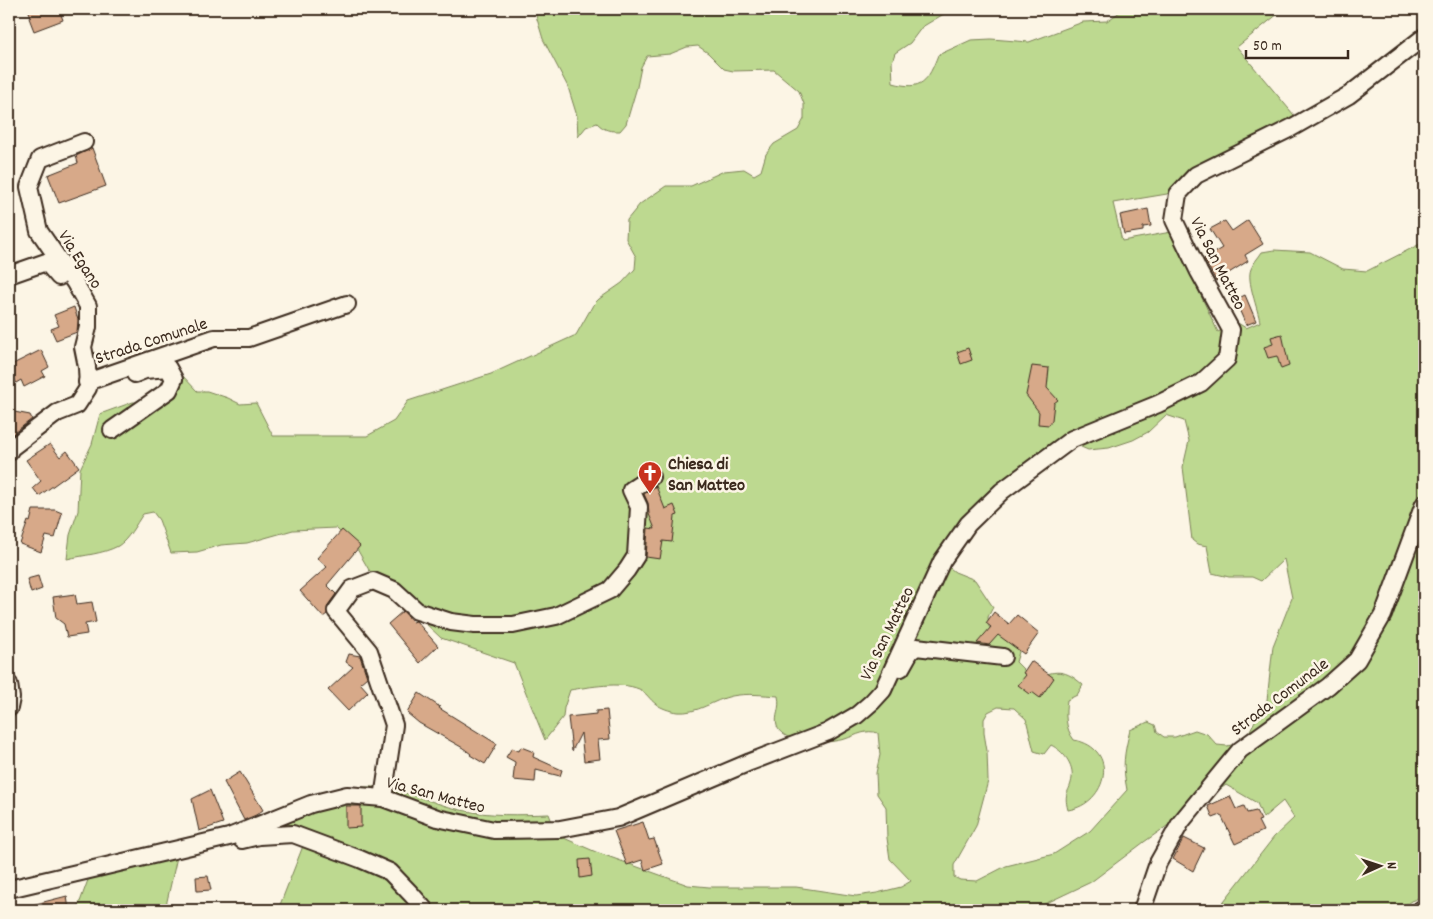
<svg xmlns="http://www.w3.org/2000/svg" width="1433" height="919" font-family="Dekko,sans-serif">
  <style>
    .green { fill: #bdd990; stroke: #7c8257; fill-rule: evenodd }
    .building { fill: #d7a989; stroke: #3b2a1e }
    .lines { fill: none; stroke-linecap: round; stroke-linejoin: round }
    .minor-casing { stroke: #3b2a1e; stroke-width: 20 }
    .minor { stroke: #fcf5e5; stroke-width: 16 }
    .labels { text-anchor: middle; stroke-width: 5; stroke-linejoin: round; paint-order: stroke }
    .street-label { font-size: 18px; fill: #3b2a1e; stroke: #fcf5e5 }
    .poi-label { font-size: 18px; font-weight: bold; fill: #3b2a1e; stroke: #fcf5e5; text-anchor: start }
  </style>
  <rect width="100%" height="100%" fill="#fcf5e5"/>
  <filter id="ink" filterUnits="userSpaceOnUse"><feTurbulence type="fractalNoise" baseFrequency=".02" numOctaves="2"/><feDisplacementMap in="SourceGraphic" scale="10" xChannelSelector="R" yChannelSelector="G"/><feConvolveMatrix kernelMatrix="1 2 1 2 8 2 1 2 1" color-interpolation-filters="sRGB"/></filter>
  <g filter="url(#ink)">
    <g class="green">
      <path d="M534 9H952L922 27 910 43 895 53 892 62 893 83C922 91 928 81 938 55L971 40 991 39 1029 42 1083 22 1107 21 1124 9H1284L1237 47 1304 127 1210 165 1167 194 1113 203 1122 241 1171 232 1218 332 1236 322 1246 328 1260 322C1258 309 1246 280 1251 269 1253 263 1259 257 1262 252L1274 250 1310 252 1343 269 1367 271 1424 242V896L1411 901 1398 910H1217L1274 837 1294 818 1283 801 1263 818 1257 803 1226 785 1144 842 1091 882 1032 910H278L303 846 276 837 258 818C292 802 326 789 364 787 395 785 430 803 461 810 489 816 520 815 549 814L557 835 596 852 688 885 709 887H796L856 896 877 893 901 887 911 881 890 859 887 838 886 807 877 794 876 773 880 755 878 733C866 729 857 735 845 739 828 743 811 744 795 739 788 738 779 733 777 726 774 716 781 709 778 696 763 695 747 693 732 696 713 700 698 714 677 712 670 711 661 708 656 704 650 700 646 692 639 689 620 681 589 687 570 690L564 708 563 717 545 740 514 663 441 638 369 570 357 549 336 528 293 530 247 543 221 545 197 552 171 553 159 520 153 512 143 514C136 524 128 540 118 546 103 554 84 555 67 559L70 535 78 511 80 469 92 444 100 414 133 402 154 403 181 374 197 391H207L228 398 240 404 256 403 273 436H367L394 421 408 401 491 374 576 335 593 305 599 299 622 283 635 269 636 257 626 239 627 220 640 204 666 186H691L724 171 744 169 754 175 761 171 766 154 774 144 798 130 804 119V104L799 91 774 70 733 71 724 69 708 53 698 46 687 47 670 54 647 56 641 67 637 87 626 124 620 131C610 131 605 131 597 123L586 127 578 137 577 116 568 87 543 39ZM1166 415 1184 421 1189 441 1183 467 1192 540 1197 544 1207 546 1212 573 1229 577H1252L1261 581 1284 559 1292 598 1273 646 1266 709 1256 719 1247 736 1236 744 1227 746 1217 745 1207 734 1195 730 1175 737H1164L1157 732 1155 725 1148 722 1130 730C1124 755 1122 764 1127 790L1090 831 1054 854 1006 866 977 881 960 880 954 877V865L976 826 988 781 987 751 984 733V719L988 712 998 707 1014 708 1026 719 1034 751 1044 754 1051 745C1063 751 1074 764 1072 778 1070 793 1063 791 1068 810 1108 804 1120 748 1074 740 1065 728 1065 715 1067 700L1077 695 1083 685C1061 665 1053 673 1029 679L1024 670 1016 662 1019 652 1018 642 989 627 988 617 993 607 975 580 955 572 946 565 983 511 1081 435V447L1088 450 1109 448 1133 440 1148 432Z"/>
      <polygon points="179,848 165,910 77,910 92,869"/>
    </g>
    <g class="building">
      <polygon points="28,9 59,9 63,20 34,31 29,18 31,17"/>
      <polygon points="92,148 106,186 59,203 48,175 78,163 76,156"/>
      <polygon points="1148,209 1151,226 1143,227 1143,231 1124,234 1120,215"/>
      <polygon points="1248,220 1263,244 1245,255 1248,261 1216,281 1204,259 1222,248 1210,229 1225,221 1232,231"/>
      <polygon points="1245,295 1256,321 1246,325 1235,300"/>
      <polygon points="74,307 78,320 77,332 56,340 51,329 59,326 54,315"/>
      <polygon points="1282,334 1289,366 1281,369 1277,356 1268,358 1264,347 1273,344 1271,337"/>
      <polygon points="968,348 972,360 961,364 957,352"/>
      <polygon points="41,350 49,367 42,371 45,376 24,387 21,380 16,383 9,366"/>
      <polygon points="1032,366 1049,368 1047,388 1058,400 1054,403 1052,420 1049,425 1038,424 1039,412 1026,395"/>
      <polygon points="9,411 30,415 32,419 9,437"/>
      <polygon points="50,444 60,457 67,451 79,467 39,496 33,488 41,481 26,460"/>
      <polygon points="656,486 665,509 674,505 678,515 675,516 672,542 663,541 660,559 646,557 648,528 655,529 649,514 648,503 644,494"/>
      <polygon points="33,510 55,510 62,513 55,538 46,536 41,552 20,544 28,521 30,522"/>
      <polygon points="342,530 360,546 327,585 336,594 328,605 327,614 323,617 300,591 327,567 317,558"/>
      <polygon points="38,576 42,589 31,593 27,579"/>
      <polygon points="75,594 77,604 92,602 96,622 85,624 87,634 67,637 64,624 56,618 53,597"/>
      <polygon points="403,611 413,622 416,621 438,646 420,663 388,624"/>
      <polygon points="994,612 1009,624 1017,615 1039,633 1024,654 998,635 989,645 977,643 991,627 986,623"/>
      <polygon points="349,654 360,656 367,677 360,683 368,692 348,711 328,690 353,667 346,662"/>
      <polygon points="1031,661 1054,678 1040,698 1032,692 1030,694 1018,685 1026,675 1023,673"/>
      <polygon points="419,693 440,707 439,708 497,744 485,764 470,755 471,754 463,748 419,723 407,713"/>
      <polygon points="607,710 610,739 598,740 600,759 584,761 581,733 572,751 568,717 596,714 596,711"/>
      <polygon points="521,747 534,752 533,757 562,770 560,776 536,770 535,782 513,780 515,762 506,757 512,748 519,751"/>
      <polygon points="240,772 263,810 256,815 244,820 224,782"/>
      <polygon points="210,790 223,823 199,831 192,799"/>
      <polygon points="1230,796 1236,809 1244,806 1247,813 1256,811 1261,820 1258,821 1263,831 1235,844 1221,815 1213,818 1208,806"/>
      <polygon points="346,806 361,806 361,827 346,828"/>
      <polygon points="643,822 649,840 654,839 663,864 645,870 642,860 627,865 614,831"/>
      <polygon points="1184,838 1204,848 1193,871 1173,859"/>
      <polygon points="590,859 592,876 580,878 579,860"/>
      <polygon points="208,876 211,890 197,891 196,877"/>
      <polygon points="67,896 69,910 28,910 28,906"/>
    </g>
    <g class="lines">
      <g class="minor-casing">
        <g id="minor">
          <polyline points="9,275 46,262 59,277"/>
          <polyline points="87,382 214,338 249,338 347,304"/>
          <polyline points="112,430 169,390 174,379 168,368 145,370 135,374"/>
          <polyline points="9,452 11,448 57,413 77,405 88,388 87,367 83,347 88,327 88,306 75,283 39,231 29,187 40,159 84,142"/>
          <polyline points="901,668 910,652 916,647 1003,657"/>
          <polyline points="9,684 11,698 9,708"/>
          <polyline points="383,798 394,725 369,651 336,611 352,589 373,581 394,590 417,611 451,622 475,625 513,625 556,616 610,590 627,570 636,556 639,507 631,490 651,477"/>
          <polyline points="242,840 259,836 293,834 360,859 390,872 412,895 425,910"/>
          <polyline points="9,889 229,837 311,804 347,795 383,798 437,818 494,830 560,829 618,818 750,762 828,732 857,715 872,702 883,690 942,561 968,524 1002,491 1072,439 1158,404 1201,383 1227,359 1231,330 1199,272 1174,220 1178,194 1196,175 1291,128 1349,95 1424,37"/>
          <polyline points="1142,910 1158,863 1181,822 1240,750 1328,686 1357,660 1383,615 1424,504"/>
          <polyline points="1420,910 1424,909"/>
        </g>
      </g>
      <use href="#minor" class="minor"/>
    </g>
  </g>
  <defs>
    <g id="church-pin" transform="scale(1.25)"><path d="M0 17L-7.5 6A9.5 9.5 0 1 1 7.5 6Z" fill="#c8321e" stroke="#fcf5e5"/><path d="M-1.2-6h2.4v3.5h3.3v2.4h-3.3V6h-2.4V-.1h-3.3v-2.4h3.3Z" fill="#fff"/></g>
  </defs>
  <g fill-rule="evenodd">
    <use href="#church-pin" x="650" y="473"/>
  </g>
  <g class="labels">
    <g class="street-label">
      <text transform="translate(81 259) rotate(57)" y="6">Via Egano</text>
      <text transform="translate(1219 263) rotate(63)" y="6">Via San Matteo</text>
      <text transform="translate(151 340) rotate(-18)" y="6">Strada Comunale</text>
      <text transform="translate(886 633) rotate(-64)" y="6">Via San Matteo</text>
      <text transform="translate(1279 696) rotate(-37)" y="6">Strada Comunale</text>
      <text transform="translate(436 794) rotate(15)" y="6">Via San Matteo</text>
    </g>
    <g class="poi-label">
      <text x="668" y="469">Chiesa di<tspan x="668" dy="21">San Matteo</tspan></text>
    </g>
  </g>
  <rect width="1433" height="919" fill="none" stroke="#fcf5e5" stroke-width="30"/>
  <rect x="15" y="15" width="1403" height="889" fill="none" stroke="#3b2a1e" stroke-width="2" filter="url(#ink)"/>
  <g transform="translate(1380 866) rotate(87)" stroke="#fcf5e5" stroke-width="4" paint-order="stroke">
  <path d="M0-4L9 19L0 12L-9 19Z" fill="#3b2a1e"/>
  <text y="-8" font-size="14" font-weight="bold" text-anchor="middle" fill="#3b2a1e">N</text>
  </g>
  <path d="M1246 50v8h102v-8" fill="none" stroke="#3b2a1e" stroke-width="2.5"/>
  <text x="1253" y="50" font-size="15" fill="#3b2a1e" stroke="#fcf5e5" stroke-width="4" paint-order="stroke">50 m</text>
</svg>
